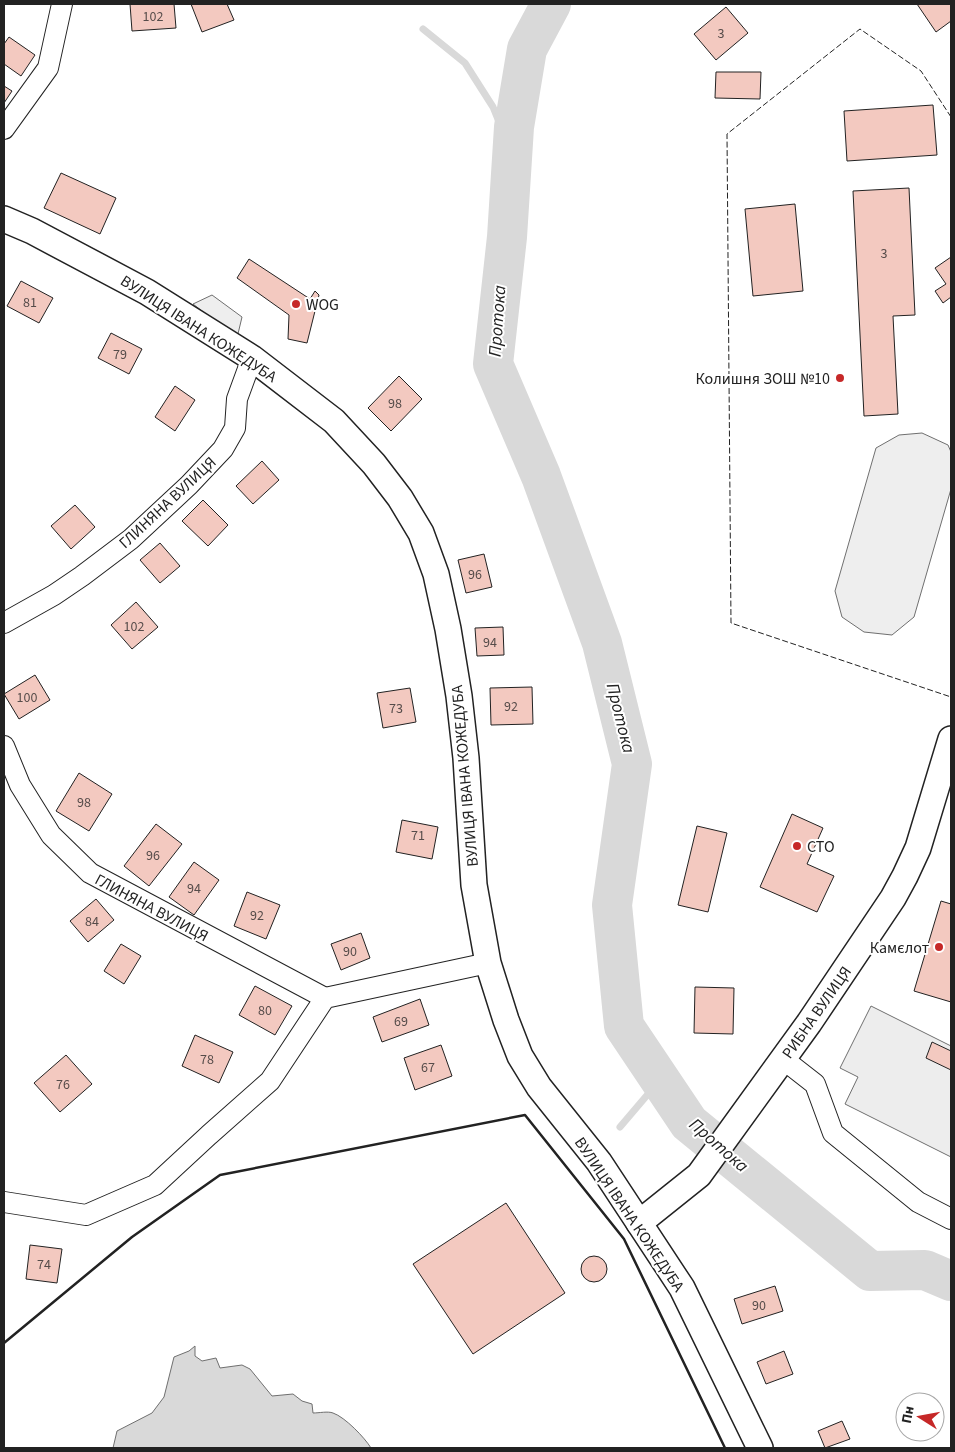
<svg xmlns="http://www.w3.org/2000/svg" width="955" height="1452" font-family="'Source Sans 3',sans-serif">
  <style>
    .green { fill: #eee; stroke: #6f6f6f }
    .parking { fill: #ededed; stroke: #6f6f6f }
    .water { fill: #d9d9d9; stroke: #6f6f6f }
    .lines { fill: none; stroke-linecap: round; stroke-linejoin: round }
    .stream { stroke: #d9d9d9; stroke-width: 7 }
    .river { stroke: #d9d9d9; stroke-width: 40 }
    .building { fill: #f3c9c0; stroke: #222 }
    .minor-casing { stroke: #222; stroke-width: 22 }
    .tertiary-casing { stroke: #222; stroke-width: 28 }
    .minor { stroke: #fff; stroke-width: 20 }
    .tertiary { stroke: #fff; stroke-width: 25 }
    .fence { stroke: #222; stroke-width: 1; stroke-dasharray: 6 2.5; stroke-linecap: butt }
    .wall { stroke: #222; stroke-width: 2.5 }
    .poi-dot { fill: #c62828; stroke: #fff; stroke-width: 2 }
    .labels { text-anchor: middle; stroke-width: 4; stroke-linejoin: round; paint-order: stroke }
    .number-label { font-size: 14px; fill: #564c4a }
    .poi-label { font-size: 16px; fill: #222; stroke: #fff; text-anchor: start }
    .street-label { font-size: 16px; fill: #222; stroke: #fff }
    .water-label { font-size: 18px; font-style: italic; fill: #222; stroke: #fff }
  </style>
  <rect width="100%" height="100%" fill="#fff"/>
  <g class="green">
    <polygon points="212,295 242,317 237,338 193,304"/>
    <polygon points="922,433 948,445 951,452 951,489 914,617 892,635 864,632 842,617 835,591 876,448 899,435"/>
  </g>
  <polygon class="parking" points="871,1006 951,1046 951,1157 845,1104 858,1077 840,1068"/>
  <path class="water" d="M195 1346V1356L202 1361 216 1358 220 1368 242 1365 250 1369 272 1396 293 1394 302 1401 312 1404 313 1413C319 1413 328 1411 333 1413 345 1417 365 1438 371 1448H113L117 1431 152 1413 164 1397 174 1357 189 1351Z"/>
  <g class="lines">
    <g class="stream">
      <polyline points="423,29 465,63 493,107 512,154"/>
      <polyline points="620,1127 660,1080"/>
    </g>
    <polyline class="river" points="551,4 527,49 514,127 507,237 493,364 541,476 602,643 632,764 612,905 624,1026 689,1123 870,1271 925,1270 951,1281"/>
  </g>
  <g class="building">
    <polygon points="130,4 174,4 176,28 132,31"/>
    <polygon points="191,4 227,4 234,20 202,32"/>
    <polygon points="917,4 950,4 951,6 951,21 936,32"/>
    <polygon points="726,7 748,33 716,60 694,34"/>
    <polygon points="9,37 35,55 21,76 4,64 4,44"/>
    <polygon points="716,72 761,72 760,99 715,98"/>
    <polygon points="4,86 12,91 4,103"/>
    <polygon points="933,105 937,155 847,161 844,111"/>
    <polygon points="61,173 116,198 100,234 44,208"/>
    <polygon points="909,188 915,315 893,316 898,414 864,416 853,191"/>
    <polygon points="795,204 803,291 753,296 745,209"/>
    <polygon points="951,257 951,297 943,303 935,291 946,284 935,268"/>
    <polygon points="249,259 310,299 315,291 319,295 307,343 288,339 289,315 237,278"/>
    <polygon points="21,281 53,298 39,323 7,306"/>
    <polygon points="111,333 142,349 129,374 98,358"/>
    <polygon points="399,376 422,399 391,431 368,408"/>
    <polygon points="175,386 195,400 175,431 155,417"/>
    <polygon points="262,461 279,480 253,504 236,486"/>
    <polygon points="203,500 228,525 208,546 182,521"/>
    <polygon points="75,505 95,527 71,549 51,526"/>
    <polygon points="160,543 180,566 160,583 140,560"/>
    <polygon points="484,554 492,587 466,593 458,560"/>
    <polygon points="136,602 158,627 132,649 111,625"/>
    <polygon points="503,627 504,655 477,656 475,628"/>
    <polygon points="35,675 50,700 19,719 4,694"/>
    <polygon points="532,687 533,724 491,725 490,688"/>
    <polygon points="410,688 416,722 383,728 377,693"/>
    <polygon points="79,773 112,794 89,831 56,811"/>
    <polygon points="792,814 823,828 807,864 834,876 817,912 760,887"/>
    <polygon points="402,820 438,827 432,859 396,852"/>
    <polygon points="156,824 182,844 149,886 124,866"/>
    <polygon points="697,826 727,833 708,912 678,905"/>
    <polygon points="194,862 219,880 194,915 169,897"/>
    <polygon points="247,892 280,905 266,939 234,926"/>
    <polygon points="96,899 114,920 88,942 70,921"/>
    <polygon points="941,901 951,904 951,1002 914,991"/>
    <polygon points="361,933 370,958 341,970 331,944"/>
    <polygon points="121,944 141,956 124,984 104,971"/>
    <polygon points="255,986 292,1006 275,1035 239,1015"/>
    <polygon points="695,987 734,988 733,1034 694,1033"/>
    <polygon points="420,999 429,1025 382,1042 373,1017"/>
    <polygon points="195,1035 233,1052 219,1083 182,1066"/>
    <polygon points="932,1042 951,1051 951,1070 926,1058"/>
    <polygon points="441,1045 452,1076 415,1090 404,1058"/>
    <polygon points="66,1055 92,1084 60,1112 34,1083"/>
    <polygon points="506,1203 565,1293 473,1354 413,1264"/>
    <polygon points="30,1245 62,1249 57,1283 26,1279"/>
    <circle cx="594" cy="1269" r="13"/>
    <polygon points="775,1286 783,1311 742,1324 734,1299"/>
    <polygon points="784,1351 793,1374 766,1384 757,1362"/>
    <polygon points="842,1421 850,1439 825,1448 818,1431"/>
  </g>
  <g class="lines">
    <g class="minor-casing">
      <g id="minor">
        <polyline points="4,129 48,68 62,4"/>
        <polyline points="4,623 54,595 82,576 131,539 189,485 223,449 235,428 237,399 252,358"/>
        <polyline points="4,746 20,785 51,835 90,873 325,998"/>
        <polyline points="783,1059 815,1084 833,1133 918,1202 951,1219"/>
        <polyline points="4,1202 86,1215 155,1185 209,1135 270,1081 325,998 488,963"/>
      </g>
    </g>
    <g class="tertiary-casing">
      <g id="tertiary">
        <polyline points="4,219 32,231 147,292 252,358 334,421 374,464 400,498 421,533 436,574 448,629 459,696 466,758 474,885 488,963 506,1020 520,1056 539,1087 599,1162 682,1288 760,1448"/>
        <polyline points="639,1223 699,1175 809,1023 893,898 905,876 918,848 951,739"/>
      </g>
    </g>
    <use href="#minor" class="minor"/>
    <use href="#tertiary" class="tertiary"/>
    <polyline class="fence" points="951,117 921,71 860,29 727,134 731,623 951,697"/>
    <polyline class="wall" points="4,1343 132,1237 220,1175 525,1115 624,1239 725,1448"/>
  </g>
  <g class="poi-dot">
    <circle cx="296" cy="304" r="5"/>
    <circle cx="840" cy="378" r="5"/>
    <circle cx="797" cy="846" r="5"/>
    <circle cx="939" cy="947" r="5"/>
  </g>
  <g class="labels">
    <g class="number-label">
      <text x="153" y="21">102</text>
      <text x="721" y="38">3</text>
      <text x="884" y="258">3</text>
      <text x="30" y="307">81</text>
      <text x="120" y="359">79</text>
      <text x="395" y="408">98</text>
      <text x="475" y="579">96</text>
      <text x="134" y="631">102</text>
      <text x="490" y="647">94</text>
      <text x="27" y="702">100</text>
      <text x="511" y="711">92</text>
      <text x="396" y="713">73</text>
      <text x="84" y="807">98</text>
      <text x="418" y="840">71</text>
      <text x="153" y="860">96</text>
      <text x="194" y="893">94</text>
      <text x="257" y="920">92</text>
      <text x="92" y="926">84</text>
      <text x="350" y="956">90</text>
      <text x="265" y="1015">80</text>
      <text x="401" y="1026">69</text>
      <text x="207" y="1064">78</text>
      <text x="428" y="1072">67</text>
      <text x="63" y="1089">76</text>
      <text x="44" y="1269">74</text>
      <text x="759" y="1310">90</text>
    </g>
    <g class="poi-label">
      <text x="306" y="310">WOG</text>
      <text x="830" y="384" text-anchor="end">Колишня ЗОШ №10</text>
      <text x="807" y="852">СТО</text>
      <text x="929" y="953" text-anchor="end">Камєлот</text>
    </g>
    <g class="street-label">
      <text transform="translate(199 328) rotate(33)" y="6">ВУЛИЦЯ ІВАНА КОЖЕДУБА</text>
      <text transform="translate(167 502) rotate(-43)" y="6">ГЛИНЯНА ВУЛИЦЯ</text>
      <text transform="translate(464 776) rotate(-95)" y="6">ВУЛИЦЯ ІВАНА КОЖЕДУБА</text>
      <text transform="translate(152 907) rotate(28)" y="6">ГЛИНЯНА ВУЛИЦЯ</text>
      <text transform="translate(816 1012) rotate(-55)" y="6">РИБНА ВУЛИЦЯ</text>
      <text transform="translate(630 1214) rotate(56)" y="6">ВУЛИЦЯ ІВАНА КОЖЕДУБА</text>
    </g>
    <g class="water-label">
      <text transform="translate(497 321) rotate(-86)" y="6">Протока</text>
      <text transform="translate(621 718) rotate(76)" y="6">Протока</text>
      <text transform="translate(719 1145) rotate(41)" y="6">Протока</text>
    </g>
  </g>
  <rect width="955" height="1452" fill="none" stroke="#222222" stroke-width="10"/>
  <g transform="translate(920 1417) rotate(281)"><circle r="24" fill="#ffffff" stroke="#a7a7a7"/>
  <path d="M0-4L9 19L0 12L-9 19Z" fill="#c62828"/>
  <text y="-8" font-size="14" font-weight="bold" text-anchor="middle" fill="#222222">Пн</text>
  </g>
</svg>
